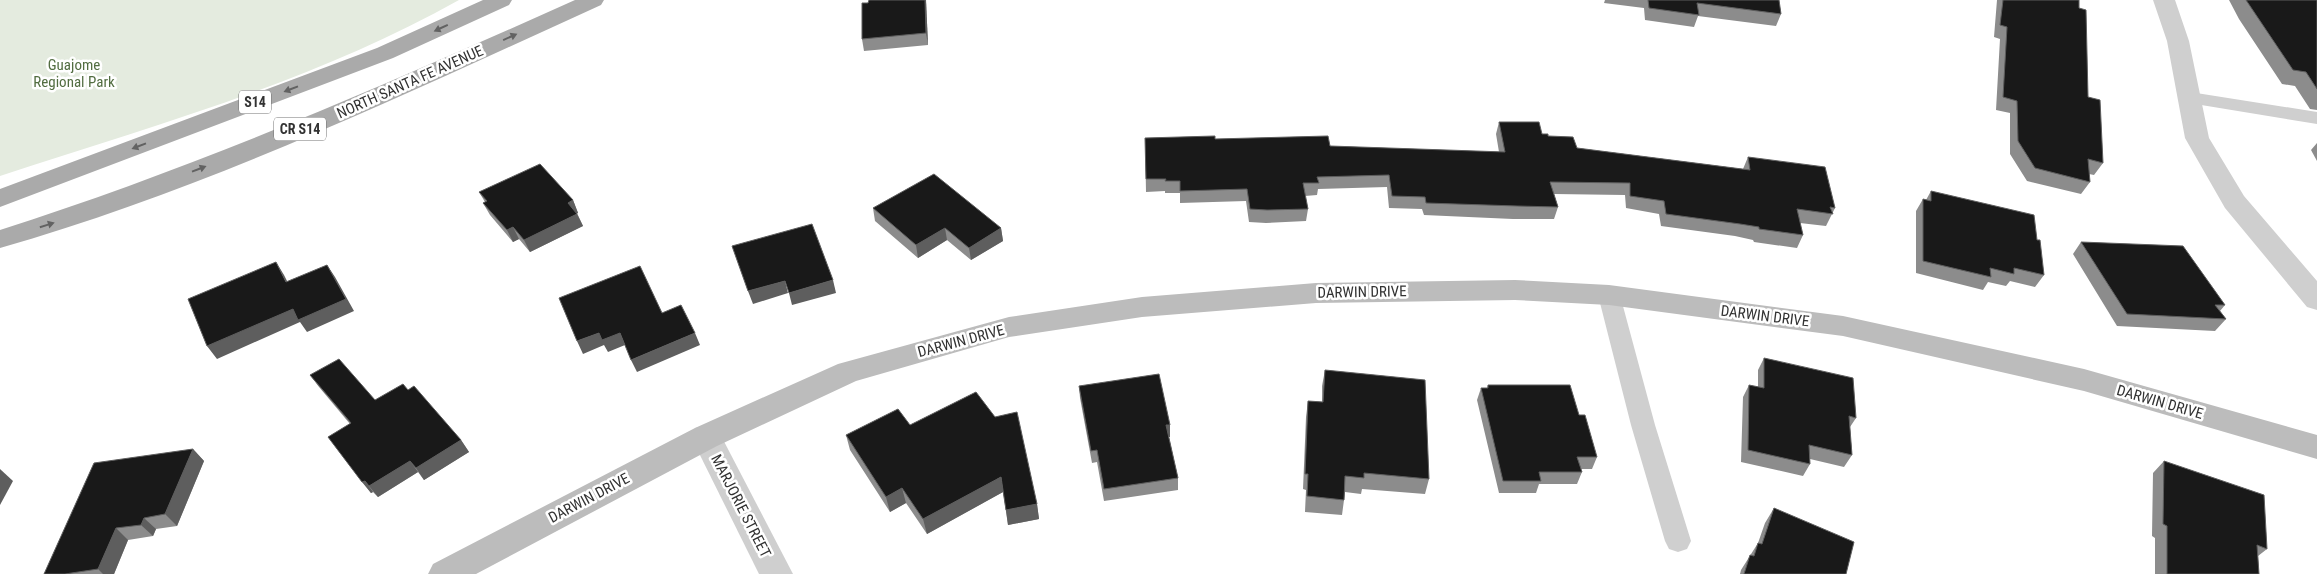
<svg xmlns="http://www.w3.org/2000/svg" width="2317" height="574" font-family="'Roboto Condensed',sans-serif">
  <style>
    .green { fill: #e4ebdf }
    .lines { fill: none; stroke-linecap: round; stroke-linejoin: round }
    .lane { fill: #cfcfcf; fill-rule: evenodd }
    .street { fill: #cfcfcf; fill-rule: evenodd }
    .secondary { fill: #bcbcbc; fill-rule: evenodd }
    .primary { fill: #aaa; fill-rule: evenodd }
    .wall { fill: #8c8c8c }
    .shaded-wall { fill: #5e5e5e }
    .building { fill: #191919; stroke: #5e5e5e }
    .oneway { fill: #626262 }
    .labels { text-anchor: middle; stroke-width: 5; stroke-linejoin: round; paint-order: stroke }
    .shield { fill: #fff; stroke: #707070; stroke-width: 1 }
    .shield-label { font-size: 14px; font-weight: bold; fill: #323232 }
    .park-label { font-size: 15px; fill: #526d41; stroke: #fff }
    .street-label { font-size: 15px; fill: #323232; stroke: #fff }
  </style>
  <rect width="100%" height="100%" fill="#fff"/>
  <path class="green" d="M0 0H459C315 81 156 125 0 176Z"/>
  <g class="lines">
    <g class="lane">
      <polygon points="2190,92 2317,112 2317,124 2183,102 2180,98 2183,94"/>
      <polygon points="1609,287 1617,289 1620,295 1655,425 1691,541 1687,549 1678,552 1669,549 1665,541 1631,425 1598,295 1601,289"/>
    </g>
    <g class="street">
      <polygon points="2153,0 2175,0 2189,41 2209,138 2244,196 2317,281 2317,310 2307,307 2225,208 2185,138 2167,41"/>
      <polygon points="706,425 717,428 793,574 759,574 691,437 695,428"/>
    </g>
    <polygon class="secondary" points="1515,280 1609,285 1843,316 2084,369 2317,435 2317,459 2084,391 1843,336 1609,305 1515,300 1316,303 1142,317 1009,337 856,381 717,446 476,574 428,574 433,564 695,428 838,364 1009,317 1142,297 1316,283"/>
    <g class="primary">
      <polygon points="483,0 512,0 509,5 393,58 0,207 0,189 377,48"/>
      <path d="M575 0H604L601 5C405 94 207 189 0 248V230C197 167 386 85 575 0Z"/>
    </g>
  </g>
  <g class="wall">
    <polygon points="926,0 928,45 864,51 862,39"/>
    <polygon points="1605,0 1779,0 1781,14 1776,26 1698,16 1694,27 1645,20 1644,8 1604,3"/>
    <polygon points="1997,0 2079,0 2079,8 2088,97 2103,163 2094,175 2089,174 2090,182 2081,194 2027,181 2010,154 2010,113 1996,110 2000,39 1994,37"/>
    <polygon points="2229,0 2317,0 2317,110 2310,109 2295,86 2282,84 2239,19"/>
    <polygon points="1499,122 1542,134 1577,148 1743,169 1748,157 1835,208 1826,226 1800,223 1803,235 1797,248 1754,242 1753,240 1735,236 1661,226 1659,214 1626,208 1625,195 1554,194 1558,207 1554,219 1513,219 1424,215 1422,209 1389,208 1387,187 1318,189 1317,195 1305,196 1308,209 1306,221 1266,223 1249,222 1246,201 1180,203 1180,193 1165,193 1165,191 1146,192 1145,138 1215,139 1330,146 1499,152 1496,134"/>
    <polygon points="2317,143 2317,161 2311,150"/>
    <polygon points="1931,191 2037,240 2044,275 2035,287 2010,281 2006,286 1988,282 1983,290 1916,273 1916,211 1923,199 1926,200"/>
    <polygon points="479,192 573,200 578,213 577,213 583,226 530,252 519,239 513,242 490,215 483,203 485,202"/>
    <polygon points="873,208 1001,228 1003,241 971,260 947,240 918,258 875,221"/>
    <polygon points="2081,242 2225,305 2220,311 2226,319 2215,331 2117,326 2073,254"/>
    <polygon points="1764,358 1856,418 1850,427 1852,455 1844,467 1810,459 1810,464 1803,476 1741,462 1743,397 1749,385 1758,387 1758,370"/>
    <polygon points="1325,370 1429,479 1425,494 1362,489 1361,494 1345,492 1344,500 1342,515 1305,512 1306,490 1303,489 1306,417 1308,401 1322,402 1322,386"/>
    <polygon points="310,375 375,400 408,390 461,440 469,452 424,480 418,472 378,497 373,492 371,493 328,437 350,424 319,387"/>
    <polygon points="1488,385 1579,415 1597,457 1592,469 1581,469 1582,472 1577,484 1539,484 1536,493 1499,493 1477,400 1481,388 1487,388"/>
    <polygon points="1079,386 1170,425 1170,437 1169,437 1178,478 1178,490 1104,501 1097,462 1092,463 1080,398"/>
    <polygon points="910,425 1037,504 1039,519 1008,525 1003,492 927,534 906,503 890,512 850,450 846,435"/>
    <polygon points="193,449 204,461 177,526 156,529 153,536 128,540 114,574 44,574"/>
    <polygon points="2164,461 2267,549 2258,556 2259,574 2155,574 2155,538 2152,536 2153,473"/>
    <polygon points="1774,508 1846,574 1740,574 1741,570 1758,543 1765,523"/>
  </g>
  <g class="shaded-wall">
    <polygon points="925,0 926,0 928,45 926,33"/>
    <polygon points="573,200 578,213 574,215 568,203"/>
    <polygon points="577,214 583,226 530,252 524,240"/>
    <polygon points="513,227 519,239 513,242 507,230"/>
    <polygon points="945,228 947,240 918,258 916,245"/>
    <polygon points="1001,228 1003,241 971,260 969,248"/>
    <polygon points="276,262 284,275 294,295 286,282"/>
    <polygon points="327,265 335,277 354,311 307,332 300,322 217,359 207,346"/>
    <polygon points="833,280 836,293 792,305 789,293"/>
    <polygon points="785,281 788,293 753,304 748,291"/>
    <polygon points="599,333 620,333 625,345 608,352 604,345 583,354 577,341"/>
    <polygon points="695,333 700,345 637,372 631,360"/>
    <rect x="1166" y="425" width="4" height="12"/>
    <polygon points="461,440 469,452 424,480 416,468"/>
    <polygon points="193,449 204,461 177,526 165,514"/>
    <polygon points="410,461 418,472 378,497 369,486"/>
    <polygon points="0,469 13,481 0,505"/>
    <polygon points="1001,477 1003,492 927,534 923,519"/>
    <polygon points="365,481 373,492 371,493 362,482"/>
    <polygon points="902,488 906,503 890,512 886,497"/>
    <polygon points="1037,504 1039,519 1008,525 1006,510"/>
    <polygon points="144,518 156,529 153,536 141,525"/>
    <polygon points="116,528 128,540 114,574 103,574 98,569"/>
  </g>
  <g class="building">
    <polygon points="869,0 925,0 926,33 862,39 862,3 868,3"/>
    <polygon points="1648,0 1779,0 1781,14 1697,3 1699,15 1649,8"/>
    <polygon points="2003,0 2079,0 2079,8 2086,10 2088,97 2100,100 2103,163 2088,159 2090,182 2035,168 2018,141 2017,101 2003,97 2007,27 2000,25"/>
    <polygon points="2246,0 2317,0 2317,89 2306,72 2293,70"/>
    <polygon points="1499,122 1539,122 1542,134 1548,134 1548,136 1573,137 1577,148 1750,170 1748,157 1825,167 1835,208 1830,207 1833,214 1797,209 1803,235 1759,229 1759,227 1740,224 1666,214 1664,201 1630,196 1630,183 1550,182 1558,207 1517,206 1426,203 1425,197 1392,196 1389,175 1317,177 1319,183 1303,183 1308,209 1267,210 1250,209 1247,189 1180,191 1180,181 1165,181 1166,179 1146,179 1145,138 1215,136 1215,139 1328,136 1330,146 1505,152"/>
    <polygon points="540,164 573,200 568,203 577,214 524,240 513,227 507,230 483,203 487,201 479,192"/>
    <polygon points="934,174 1001,228 969,248 945,228 916,245 873,208"/>
    <polygon points="1931,191 2034,215 2037,240 2040,240 2044,275 2014,268 2014,274 1990,268 1991,277 1923,261 1923,199 1931,201"/>
    <polygon points="812,224 833,280 789,293 785,281 748,291 732,246"/>
    <polygon points="2081,242 2183,246 2225,305 2215,305 2226,319 2127,314"/>
    <polygon points="276,262 286,282 327,265 346,299 298,320 293,309 207,346 188,299"/>
    <polygon points="640,266 662,313 681,305 695,333 631,360 620,333 602,340 599,333 577,341 559,298"/>
    <polygon points="1764,358 1853,378 1856,418 1849,416 1852,455 1809,445 1810,464 1748,450 1749,385 1764,388"/>
    <polygon points="339,359 375,400 403,384 408,390 414,386 461,440 416,468 410,461 369,486 365,481 362,482 328,437 351,423 310,375"/>
    <polygon points="1325,370 1425,380 1429,479 1364,473 1364,478 1345,476 1344,500 1307,496 1308,474 1305,474 1308,401 1323,402"/>
    <polygon points="1159,374 1170,425 1166,425 1178,478 1104,489 1097,450 1091,451 1079,386"/>
    <polygon points="1488,385 1570,385 1579,415 1585,415 1597,457 1577,457 1582,472 1539,472 1541,481 1503,481 1481,388 1488,388"/>
    <polygon points="976,392 995,417 1017,412 1037,504 1006,510 1001,477 923,519 902,488 886,497 846,435 898,409 910,425"/>
    <polygon points="193,449 165,514 144,518 141,525 116,528 98,569 65,574 44,574 94,463"/>
    <polygon points="2164,461 2264,495 2267,549 2257,545 2259,574 2167,574 2167,526 2163,524"/>
    <polygon points="1774,508 1854,542 1846,574 1744,574 1750,555 1754,556 1758,543 1762,544"/>
  </g>
  <defs><path id="oneway-solid" d="M-6-.8H1V-3.2L6.5 0L1 3.2V.8H-6Z" transform="scale(1.25)"/></defs>
  <g class="oneway">
    <use href="#oneway-solid" transform="translate(441 28) rotate(155)"/>
    <use href="#oneway-solid" transform="translate(510 37) rotate(-24)"/>
    <use href="#oneway-solid" transform="translate(291 89) rotate(159)"/>
    <use href="#oneway-solid" transform="translate(139 146) rotate(159)"/>
    <use href="#oneway-solid" transform="translate(199 169) rotate(-21)"/>
    <use href="#oneway-solid" transform="translate(47 225) rotate(-17)"/>
  </g>
  <g class="labels">
    <g class="shield">
      <rect x="239" y="90.5" width="32" height="23" rx="4"/>
      <rect x="274" y="117.5" width="52" height="23" rx="4"/>
    </g>
    <g class="shield-label">
      <text x="255" y="107">S14</text>
      <text x="300" y="134">CR S14</text>
    </g>
    <g class="park-label">
      <text x="74" y="70">Guajome<tspan x="74" dy="17">Regional Park</tspan></text>
    </g>
    <g class="street-label">
      <text transform="translate(410 82) rotate(-24)" y="5">NORTH SANTA FE AVENUE</text>
      <text transform="translate(1362 292) rotate(-1)" y="5">DARWIN DRIVE</text>
      <text transform="translate(1765 316) rotate(7)" y="5">DARWIN DRIVE</text>
      <text transform="translate(961 341) rotate(-15)" y="5">DARWIN DRIVE</text>
      <text transform="translate(2160 402) rotate(16)" y="5">DARWIN DRIVE</text>
      <text transform="translate(589 498) rotate(-28)" y="5">DARWIN DRIVE</text>
      <text transform="translate(741 506) rotate(63)" y="5">MARJORIE STREET</text>
    </g>
  </g>
</svg>
